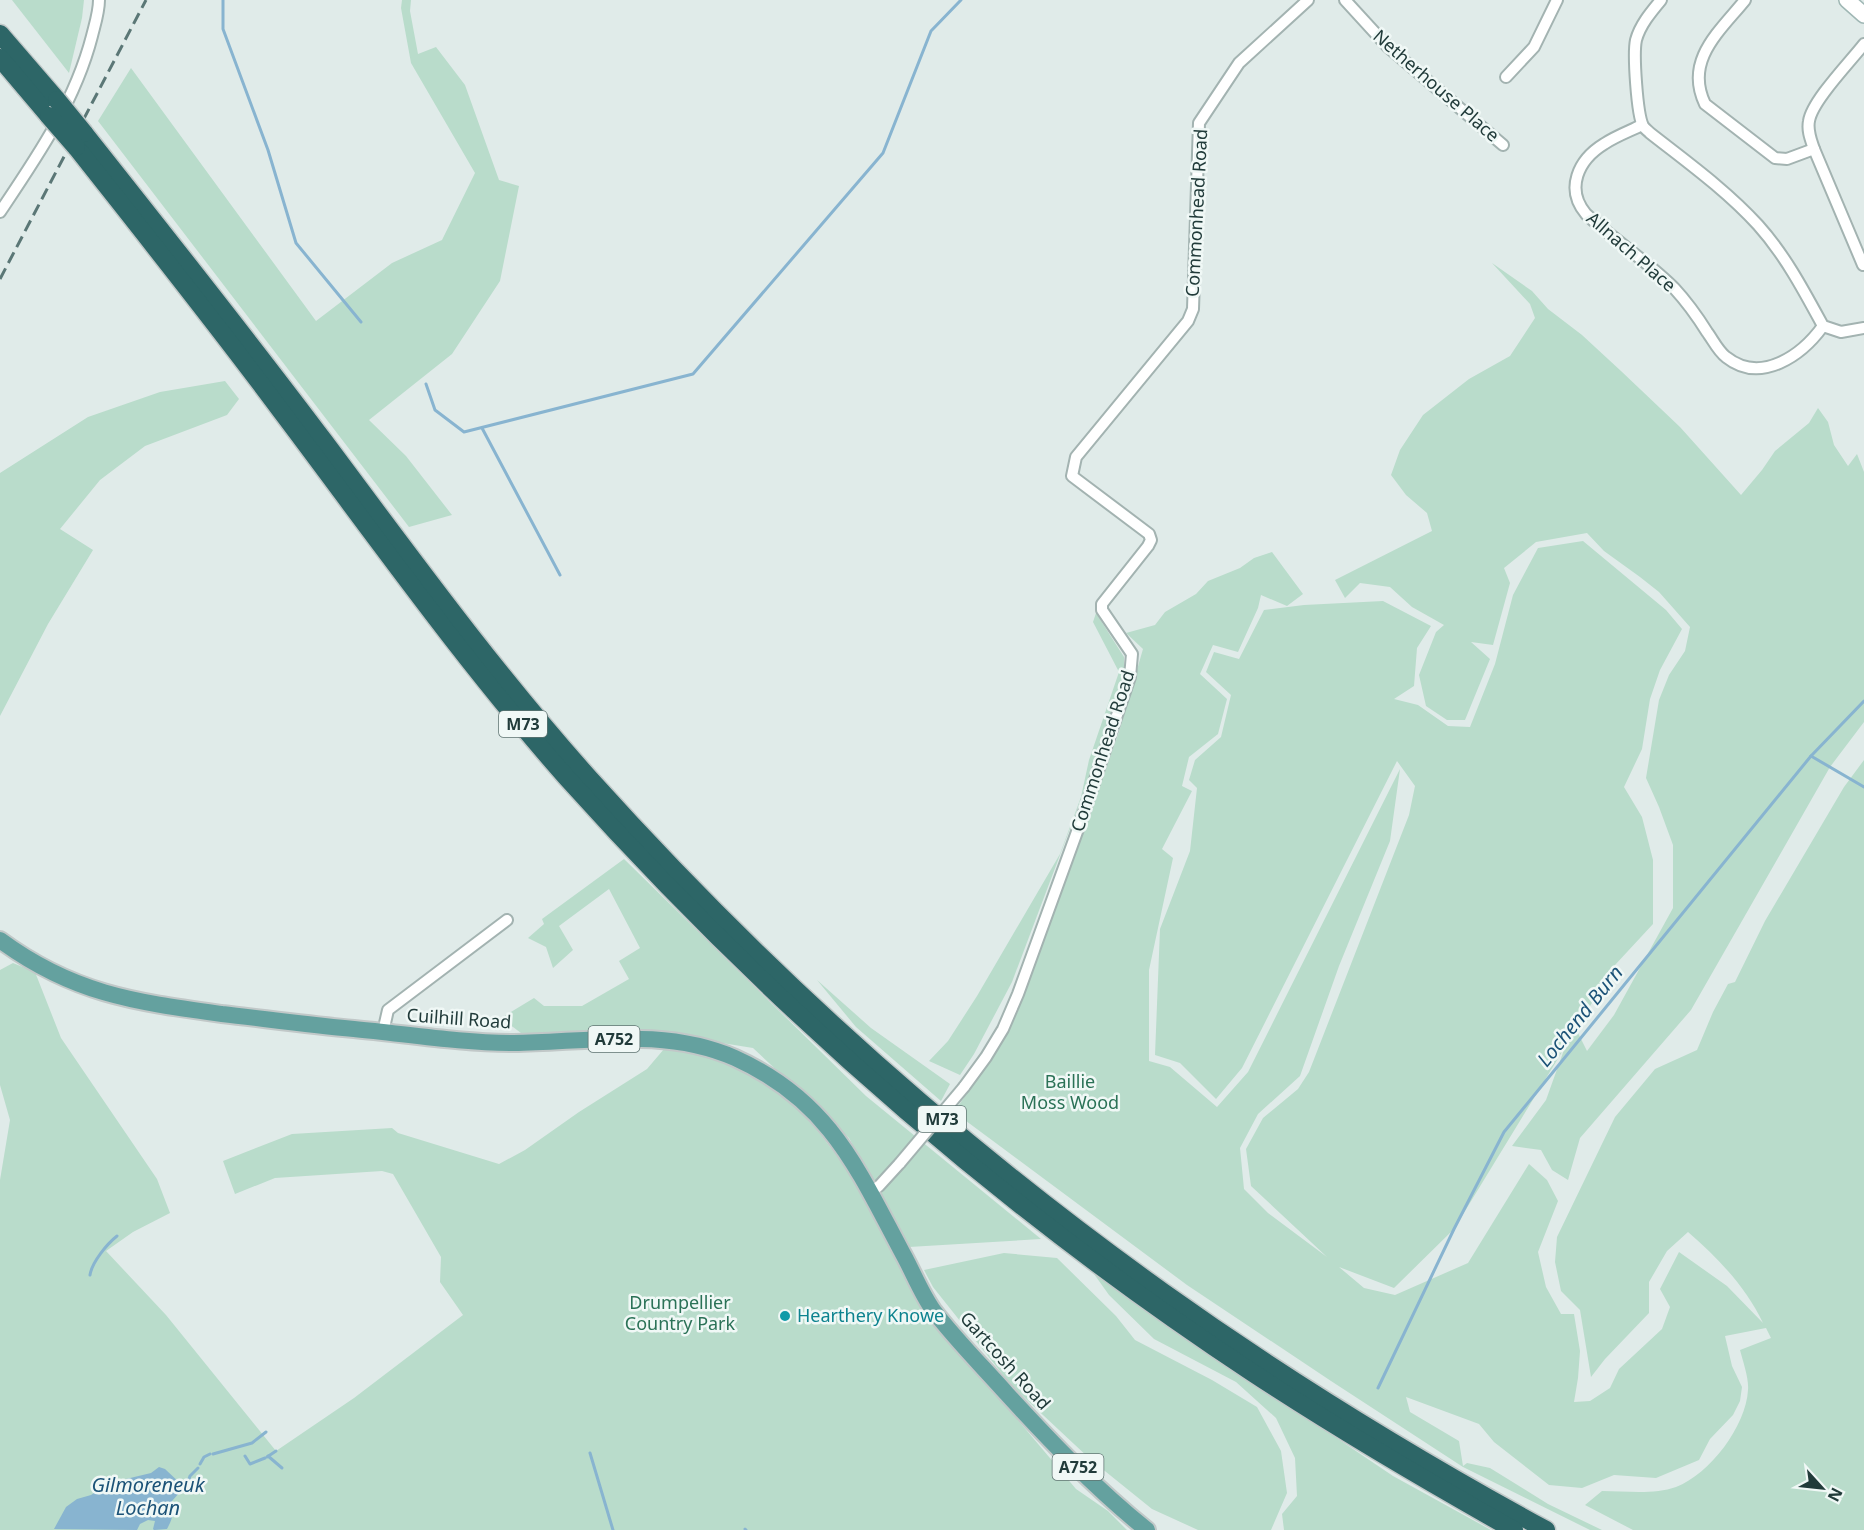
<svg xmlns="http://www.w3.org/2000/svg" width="1864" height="1530" font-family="'Noto Sans',sans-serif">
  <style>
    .green { fill: #b9dccb }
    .water { fill: #88b4d0 }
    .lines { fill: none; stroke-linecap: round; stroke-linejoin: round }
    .stream { stroke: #88b4d0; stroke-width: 3 }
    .street-casing { stroke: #a3b3b1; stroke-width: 14 }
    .secondary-casing { stroke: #9fb7b4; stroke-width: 18 }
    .primary-casing { stroke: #c1c8c8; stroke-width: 20 }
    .highway-casing { stroke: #c1c8c8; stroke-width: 21 }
    .street { stroke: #fff; stroke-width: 10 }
    .secondary { stroke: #fff; stroke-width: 15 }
    .primary { stroke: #64a19f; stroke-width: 16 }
    .highway { stroke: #2d6667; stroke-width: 18 }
    .rail { stroke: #5b7776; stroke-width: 3; stroke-dasharray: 12 6; stroke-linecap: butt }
    .street-bridge-casing { stroke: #a3b3b1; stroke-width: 14; stroke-linecap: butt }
    .highway-bridge-casing { stroke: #c1c8c8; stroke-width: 21; stroke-linecap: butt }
    .street-bridge { stroke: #fff; stroke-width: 10 }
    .highway-bridge { stroke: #2d6667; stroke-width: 18 }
    .culture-dot { fill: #0f9aa8; stroke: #f0f8f6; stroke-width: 2 }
    .labels { text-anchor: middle; stroke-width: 5; stroke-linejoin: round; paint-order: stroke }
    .shield { fill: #f0f8f6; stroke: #5f7472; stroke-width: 1.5 }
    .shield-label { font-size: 16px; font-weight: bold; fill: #213b3a }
    .street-label { font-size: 18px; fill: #213b3a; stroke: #f0f8f6 }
    .park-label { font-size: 18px; fill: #2b7257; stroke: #f0f8f6 }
    .culture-label { font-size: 18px; fill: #0d838f; stroke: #f0f8f6; text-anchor: start }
    .water-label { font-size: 20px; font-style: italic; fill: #1b5277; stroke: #f0f8f6 }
  </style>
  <rect width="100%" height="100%" fill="#e0ebe9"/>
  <g class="green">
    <polygon points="12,0 84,0 82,18 69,73"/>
    <polygon points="402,0 411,0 410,11 418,54 436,47 465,85 499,180 519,186 500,281 452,354 369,420 406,456 452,515 409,527 98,121 131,68 316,321 392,263 442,240 475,173 411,63 401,8"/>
    <path d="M1492 263 1532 291 1548 309 1582 335 1621 371 1680 427 1741 495 1762 470 1775 451 1809 423 1818 408 1828 422 1834 445 1848 466 1857 454 1864 472V722L1830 767 1691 1010 1580 1138 1568 1180 1552 1170 1541 1150 1512 1146 1546 1100 1565 1047 1454 1229 1394 1288 1339 1267 1364 1288 1395 1295 1468 1263 1529 1164 1547 1180 1558 1201 1538 1252 1546 1287 1561 1314H1574L1580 1351 1578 1378 1574 1402 1590 1401 1610 1388 1619 1369 1662 1329 1670 1307 1660 1289 1679 1252 1727 1286 1763 1323C1746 1287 1718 1258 1688 1232L1667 1251 1649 1282V1313L1605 1359 1591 1377 1580 1310 1561 1291 1555 1262 1557 1237 1615 1117 1655 1069 1697 1050 1713 1012 1728 984 1735 982 1765 921 1844 787 1864 760V1530H1633L1585 1505 1602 1491C1625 1491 1654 1495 1676 1487 1710 1474 1746 1426 1748 1390 1749 1378 1743 1362 1740 1350L1771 1338 1766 1328 1725 1336 1732 1366 1742 1387 1740 1401 1733 1415 1710 1439 1699 1460 1656 1478 1614 1475 1582 1488 1549 1485 1494 1442 1479 1424 1406 1397 1410 1412 1459 1441 1463 1466 1467 1463 1490 1468 1548 1504 1602 1530H1590L1463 1467 1331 1381 1187 1285 954 1112 1000 1046 1018 1011 1119 732 1143 649 1126 633 1155 625 1165 612 1196 594 1208 581 1240 568 1254 558 1272 552 1303 594 1287 606 1261 595 1258 608 1238 652 1213 645 1200 674 1227 699 1218 734 1189 757 1182 786 1192 791 1162 849 1173 858 1149 970V1061L1170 1067 1217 1107 1248 1072 1400 769 1390 841 1339 966 1300 1076 1258 1114 1240 1148 1244 1189 1268 1213 1327 1257 1251 1186 1246 1149 1263 1118 1298 1089 1309 1072 1409 815 1415 786 1397 761 1242 1068 1216 1099 1180 1063 1155 1055 1160 929 1190 851 1197 788 1189 780 1195 760 1221 737 1231 695 1206 672 1214 652 1239 659 1264 610 1304 605 1383 601 1431 626 1417 648 1414 686 1394 699 1418 705 1448 726 1470 727 1495 664 1513 595 1538 548 1583 541 1666 610 1682 629 1660 670 1650 699 1642 749 1624 787 1642 817 1653 860V924L1615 965 1576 1029 1587 1051 1614 1015 1673 908V845L1659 807 1646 778 1659 700 1669 675 1685 651 1690 627 1659 592 1640 577 1604 551 1587 533 1536 542 1504 568 1510 583 1493 645 1471 642 1490 659 1465 720H1447L1426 706 1419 675 1436 632 1444 625 1412 607 1390 587 1360 583 1345 598 1335 580 1432 531 1427 513 1406 495 1391 475 1400 450 1423 415 1469 379 1510 356 1535 318 1530 304Z"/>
    <polygon points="225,381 239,399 227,415 145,446 100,480 60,529 93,550 48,624 0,716 0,473 88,417 160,392"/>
    <polygon points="1096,613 1124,657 1124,676 1097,757 1012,982 974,1054 960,1075 929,1061 948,1041 977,996 1060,854 1081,797 1089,760 1119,672 1093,622"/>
    <polygon points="624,859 866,1096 1041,1239 909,1247 849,1138 753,1048 666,1034 525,1036 501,1018 534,998 544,1006 582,1006 629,979 619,961 640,948 609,889 559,926 573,950 553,968 546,947 528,938 544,924 542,919"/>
    <polygon points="13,963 35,972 61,1038 157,1179 170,1213 133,1232 106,1251 166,1315 276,1451 354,1398 463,1315 440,1282 441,1257 393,1174 382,1171 275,1178 235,1194 223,1161 292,1134 392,1128 398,1133 499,1164 525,1150 579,1112 647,1069 664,1049 701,1055 734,1066 789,1098 821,1135 850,1173 942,1330 1076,1489 1108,1511 1127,1530 0,1530 0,1180 10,1120 0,1085 0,970"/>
    <polygon points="817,980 871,1028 950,1084 941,1101 856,1027"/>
    <polygon points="1004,1253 1057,1258 1116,1316 1135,1340 1212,1380 1257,1407 1281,1451 1287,1493 1271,1530 1198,1530 1152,1509 1090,1459 1011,1385 933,1287 924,1270"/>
    <polygon points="1094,1274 1393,1476 1491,1530 1284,1530 1282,1514 1297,1496 1295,1458 1276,1418 1236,1382 1154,1339 1109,1295"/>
  </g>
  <path class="water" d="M159 1467 165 1469 182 1485 180 1492 172 1501 171 1505C175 1514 171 1521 167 1529L154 1530 153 1529 155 1521 148 1520 140 1524 137 1530 54 1529 66 1507 77 1499 91 1495 100 1489 113 1485 123 1487 126 1479 151 1473Z"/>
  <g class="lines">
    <g class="stream">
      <polyline points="223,0 223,29 268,150 296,243 361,322"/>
      <polyline points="426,384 435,410 464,432 693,374 883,153 931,31 961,0"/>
      <polyline points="482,428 560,575"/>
      <polyline points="1811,756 1864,787"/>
      <path d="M90 1275C92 1262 107 1244 117 1236"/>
      <polyline points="1378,1388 1454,1229 1504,1132 1811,756 1864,701"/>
      <polyline points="590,1453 613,1530"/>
      <polyline points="213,1454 252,1443 266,1432"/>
      <polyline points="245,1456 250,1464 265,1458"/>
      <polyline points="268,1456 282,1468"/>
      <polyline points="267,1457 276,1451"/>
      <polyline points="200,1464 204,1457 210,1454"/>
      <polyline points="184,1484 187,1488 191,1486"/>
      <polyline points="182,1485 188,1482 190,1476 198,1468"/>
      <polyline points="745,1529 746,1530"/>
    </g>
    <g class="street-casing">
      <g id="street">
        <polyline points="1345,0 1388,47 1503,145"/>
        <path d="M1661 0C1651 12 1640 25 1636 40 1633 54 1637 114 1643 126 1645 129 1647 130 1650 133 1687 162 1726 190 1758 225 1785 255 1804 291 1823 326L1841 332 1864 328"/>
        <path d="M1745 0C1720 31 1684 60 1705 104L1775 158 1787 159 1814 149"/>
        <polyline points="1506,77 1534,47 1557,0"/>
        <path d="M1642 125C1630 131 1616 136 1604 144 1578 160 1565 189 1586 214 1614 240 1647 261 1674 288 1686 301 1697 316 1707 332 1713 340 1718 351 1726 357 1761 385 1802 355 1823 326"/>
        <path d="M0 212C37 157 75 102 92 36 95 24 99 12 99 0"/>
        <path d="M1863 265 1814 149C1811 140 1807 131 1809 121 1812 101 1850 62 1864 44"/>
        <polyline points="383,1032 388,1010 507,920"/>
        <polyline points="964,1087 986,1057 1003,1029 1018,994 1082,818 1130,677 1132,654 1102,610 1102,604 1148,546 1151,540 1149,534 1072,476 1076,457 1188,321 1193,309 1199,123 1239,63 1308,0"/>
        <polyline points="870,1192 879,1186 900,1163"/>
      </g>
    </g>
    <g class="secondary-casing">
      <polyline id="secondary" points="1847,0 1864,15"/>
    </g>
    <g class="primary-casing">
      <path id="primary" d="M0 940C73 994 135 1002 222 1014 266 1019 310 1025 354 1029 407 1034 461 1043 514 1043 588 1042 665 1027 735 1058 830 1101 857 1168 903 1254 913 1272 921 1293 933 1310 955 1339 982 1366 1007 1394 1051 1442 1096 1489 1147 1530"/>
    </g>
    <g class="highway-casing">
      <g id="highway">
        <polyline points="0,34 57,100"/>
        <polyline points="0,58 49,116"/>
        <path d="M84 133C165 235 246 337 324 441 410 556 494 672 590 779 762 970 954 1143 1163 1292 1285 1379 1414 1458 1546 1530"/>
        <path d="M76 147C147 237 219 327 287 419 378 540 466 664 567 778 770 1004 1000 1206 1253 1373 1338 1429 1425 1480 1514 1530"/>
      </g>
    </g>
    <use href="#street" class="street"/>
    <use href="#secondary" class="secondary"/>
    <use href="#primary" class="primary"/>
    <use href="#highway" class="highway"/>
    <polyline class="rail" points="0,279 146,0"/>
    <g class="street-bridge-casing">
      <polyline id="street-bridge" points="900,1163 964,1087"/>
    </g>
    <g class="highway-bridge-casing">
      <g id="highway-bridge">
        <polyline points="57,100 84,133"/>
        <polyline points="49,116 76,147"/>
      </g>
    </g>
    <use href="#street-bridge" class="street-bridge"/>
    <use href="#highway-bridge" class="highway-bridge"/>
  </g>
  <circle class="culture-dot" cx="785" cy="1316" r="6"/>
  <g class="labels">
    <g class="shield">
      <rect x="499" y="711" width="48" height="26" rx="4.5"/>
      <rect x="588.5" y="1026" width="51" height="26" rx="4.5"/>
      <rect x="918" y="1106" width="48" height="26" rx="4.5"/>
      <rect x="1052.5" y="1454" width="51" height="26" rx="4.5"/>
    </g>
    <g class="shield-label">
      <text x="523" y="730">M73</text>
      <text x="614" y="1045">A752</text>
      <text x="942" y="1125">M73</text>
      <text x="1078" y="1473">A752</text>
    </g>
    <g class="street-label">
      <text transform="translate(1436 86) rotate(41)" y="6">Netherhouse Place</text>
      <text transform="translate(1197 213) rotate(-87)" y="6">Commonhead Road</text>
      <text transform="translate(1631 252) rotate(41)" y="6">Allnach Place</text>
      <text transform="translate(1103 751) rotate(-72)" y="6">Commonhead Road</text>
      <text transform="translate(459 1019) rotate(4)" y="6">Cuilhill Road</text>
      <text transform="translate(1005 1361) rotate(48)" y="6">Gartcosh Road</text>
    </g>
    <g class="park-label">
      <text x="1070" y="1088">Baillie<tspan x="1070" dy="21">Moss Wood</tspan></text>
      <text x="680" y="1309">Drumpellier<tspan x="680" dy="21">Country Park</tspan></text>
    </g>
    <g class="culture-label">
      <text x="797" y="1322">Hearthery Knowe</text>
    </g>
    <g class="water-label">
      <text transform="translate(1580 1016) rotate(-51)" y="7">Lochend Burn</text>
      <text x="148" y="1492">Gilmoreneuk<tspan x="148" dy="23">Lochan</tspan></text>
    </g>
  </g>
  <g transform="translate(1822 1488) rotate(117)" stroke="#f0f8f6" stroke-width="4.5" paint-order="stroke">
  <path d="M0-4.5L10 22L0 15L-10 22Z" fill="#213b3a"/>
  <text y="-9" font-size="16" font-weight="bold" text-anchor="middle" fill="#213b3a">N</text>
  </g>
</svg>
